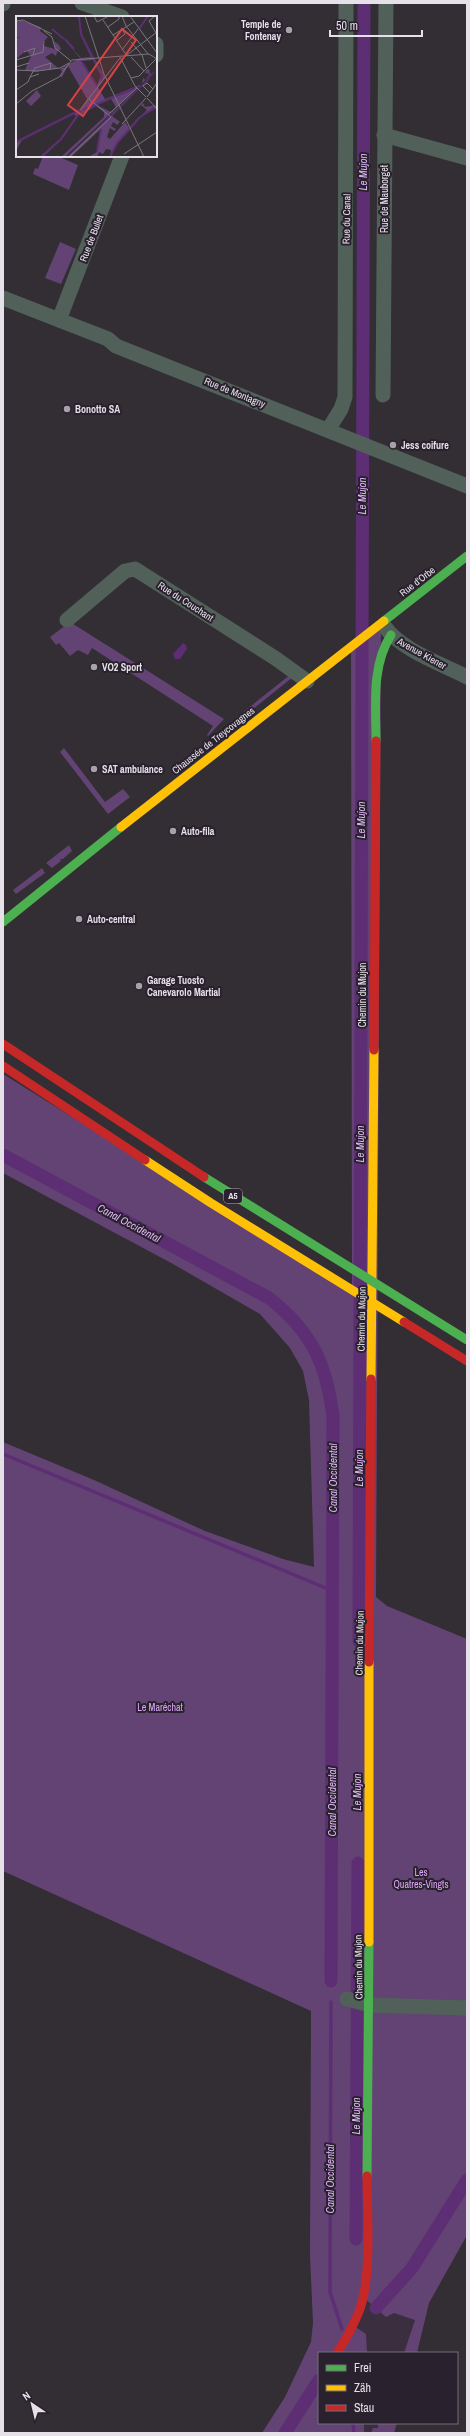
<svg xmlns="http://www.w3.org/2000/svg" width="470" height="2436" font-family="'Archivo Narrow',sans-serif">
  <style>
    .built { fill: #3a2e3f }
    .green { fill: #634373 }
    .water { fill: #5d2e73 }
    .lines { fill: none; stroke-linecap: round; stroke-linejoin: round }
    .stream { stroke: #5d2e73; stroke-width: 3.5 }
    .canal { stroke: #5d2e73; stroke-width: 13 }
    .street { stroke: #516159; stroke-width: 15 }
    .fast { stroke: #4caf50; stroke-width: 9 }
    .slow { stroke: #ffc107; stroke-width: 9 }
    .jam { stroke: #c62828; stroke-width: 9 }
    .fast-bridge { stroke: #4caf50; stroke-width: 9 }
    .slow-bridge { stroke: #ffc107; stroke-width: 9 }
    .jam-bridge { stroke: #c62828; stroke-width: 9 }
    .poi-dot { fill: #a7a2aa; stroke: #29212e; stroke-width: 1.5 }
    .labels { text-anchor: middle; stroke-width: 4; stroke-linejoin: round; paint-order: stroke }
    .shield { fill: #29212e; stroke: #ada7b1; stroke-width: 1 }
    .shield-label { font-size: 9px; font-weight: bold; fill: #e6e1e9 }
    .poi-label { font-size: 10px; font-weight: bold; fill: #e6e1e9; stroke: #29212e; text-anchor: start }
    .street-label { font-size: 10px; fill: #e6e1e9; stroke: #29212e }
    .park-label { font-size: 10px; fill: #dda7fa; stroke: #29212e }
    .water-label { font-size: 11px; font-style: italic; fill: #dfb7f5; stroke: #29212e }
    .inset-river { fill: none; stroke: #5d2e73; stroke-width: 2 }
    .inset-road { fill: none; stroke: #7a767c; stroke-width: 1 }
    .view { fill: #d84445; fill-opacity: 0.15; stroke: #d84445; stroke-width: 2 }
    .inset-edge { fill: none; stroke: #e6e1e9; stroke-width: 2 }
  </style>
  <rect width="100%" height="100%" fill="#322e34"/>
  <g class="built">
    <polygon points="363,2296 386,2316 394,2313 416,2320 404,2353 367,2353 366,2334 354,2326"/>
    <polygon points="364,2423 378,2423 379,2428 373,2428 371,2433 364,2433"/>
  </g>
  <g class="green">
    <polygon points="43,156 57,156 78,165 69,190 33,174 35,168 38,169"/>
    <polygon points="60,242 76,249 61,284 45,278"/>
    <polygon points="70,622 224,719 208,736 207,735 213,726 92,648 88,655 78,650 70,656 59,643 56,645 50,637"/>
    <polygon points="381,623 376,1597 387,1606 467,1639 467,2235 429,2303 417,2353 404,2353 415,2320 394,2313 386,2317 363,2297 354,2326 366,2334 367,2353 319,2353 319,2423 364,2423 364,2433 262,2433 285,2397 311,2342 313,2323 310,2256 311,2011 3,1871 3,1442 94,1480 205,1531 283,1559 314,1567 309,1400 303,1371 290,1348 260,1314 173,1264 3,1173 3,1074 352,1291 351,646"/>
    <polygon points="291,674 293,677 232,726 231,722"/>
    <polygon points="64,748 105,802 123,789 130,797 108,814 60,752"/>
    <polygon points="69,845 72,851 63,859 60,859 61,861 52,868 46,863"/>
    <polygon points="42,868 45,873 16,894 13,890"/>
    <polygon points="378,2423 397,2423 394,2433 371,2433 373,2428 378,2428"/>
  </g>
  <polygon class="water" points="183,643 186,645 187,649 180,659 175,659 173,654"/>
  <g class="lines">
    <g class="stream">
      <polyline points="3,1454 333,1591"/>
      <polyline points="331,2002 330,2292 342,2329"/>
      <polyline points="353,2423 354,2433"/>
    </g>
    <g class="canal">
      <path d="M3 1155 269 1298C312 1332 326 1363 333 1416L331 1981"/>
      <polyline points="359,1641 364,3"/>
      <polyline points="356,2239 358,1863"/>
      <polyline points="376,2308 412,2268 467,2180"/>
      <polyline points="285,2433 319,2380"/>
    </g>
    <g class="street">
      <polyline points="82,3 122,17"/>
      <polyline points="3,4 3,3"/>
      <polyline points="156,44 156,55"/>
      <polyline points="384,135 467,158"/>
      <polyline points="3,298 108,339 116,346 467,486"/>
      <polyline points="59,320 122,156"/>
      <polyline points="383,395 386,3"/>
      <polyline points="328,430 341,409 345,397 346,3"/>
      <polyline points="67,620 125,571 135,569 275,658 307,681"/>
      <path d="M385 627C401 650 442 664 467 677"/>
      <polyline points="347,1999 370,2005 467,2008"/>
    </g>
    <g class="fast">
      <polyline points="384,621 467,556"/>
      <path d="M376 741C376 706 371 666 391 635"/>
      <polyline points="3,922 121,827"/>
      <polyline points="367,2176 369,1942"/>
    </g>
    <g class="slow">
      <polyline points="121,827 384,621"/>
      <polyline points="371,1379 374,1050"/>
      <polyline points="369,1942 369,1662"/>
    </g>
    <g class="jam">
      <polyline points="374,1050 376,741"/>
      <polyline points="369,1662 371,1379"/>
      <path d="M337 2353C346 2339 354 2325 360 2309 372 2273 367 2215 367 2176"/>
    </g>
    <polyline class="fast-bridge" points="204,1177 467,1340"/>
    <polyline class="slow-bridge" points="145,1160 211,1203 404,1322"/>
    <g class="jam-bridge">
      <polyline points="3,1044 204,1177"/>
      <polyline points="3,1066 145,1160"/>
      <polyline points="404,1322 467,1361"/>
    </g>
  </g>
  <g class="poi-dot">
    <circle cx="289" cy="30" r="4"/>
    <circle cx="67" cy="409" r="4"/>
    <circle cx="393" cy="445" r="4"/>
    <circle cx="94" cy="667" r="4"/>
    <circle cx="94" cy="769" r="4"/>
    <circle cx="173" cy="831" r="4"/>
    <circle cx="79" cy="919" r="4"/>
    <circle cx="139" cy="986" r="4"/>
  </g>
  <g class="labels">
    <rect class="shield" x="224" y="1189" width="18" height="14" rx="3"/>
    <g class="shield-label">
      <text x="233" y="1199">A5</text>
    </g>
    <g class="poi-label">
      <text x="281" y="28" text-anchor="end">Temple de<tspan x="281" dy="12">Fontenay</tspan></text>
      <text x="75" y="413">Bonotto SA</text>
      <text x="401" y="449">Jess coifure</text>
      <text x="102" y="671">VO2 Sport</text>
      <text x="102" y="773">SAT ambulance</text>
      <text x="181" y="835">Auto-fila</text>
      <text x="87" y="923">Auto-central</text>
      <text x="147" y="984">Garage Tuosto<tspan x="147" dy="12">Canevarolo Martial</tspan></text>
    </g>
    <g class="street-label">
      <text transform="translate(384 199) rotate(-90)" y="4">Rue de Mauborget</text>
      <text transform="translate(346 219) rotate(-89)" y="4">Rue du Canal</text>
      <text transform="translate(91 238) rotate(-69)" y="4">Rue de Bullet</text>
      <text transform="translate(235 392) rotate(22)" y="4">Rue de Montagny</text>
      <text transform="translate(417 581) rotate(-38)" y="4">Rue d'Orbe</text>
      <text transform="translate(186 601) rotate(33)" y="4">Rue du Couchant</text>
      <text transform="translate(422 653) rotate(29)" y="4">Avenue Kiener</text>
      <text transform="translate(213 740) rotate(-38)" y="4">Chaussée de Treycovagnes</text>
      <text transform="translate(362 995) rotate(-90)" y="4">Chemin du Mujon</text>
      <text transform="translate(361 1319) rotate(-89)" y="4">Chemin du Mujon</text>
      <text transform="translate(359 1643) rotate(-89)" y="4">Chemin du Mujon</text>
      <text transform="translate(358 1967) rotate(-91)" y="4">Chemin du Mujon</text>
    </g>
    <g class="park-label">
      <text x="160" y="1711">Le Maréchat</text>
      <text x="421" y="1876">Les<tspan x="421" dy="12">Quatres-Vingts</tspan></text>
    </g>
    <g class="water-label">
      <text transform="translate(363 172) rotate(-90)" y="4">Le Mujon</text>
      <text transform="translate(362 496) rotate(-90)" y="4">Le Mujon</text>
      <text transform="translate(361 820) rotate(-90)" y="4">Le Mujon</text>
      <text transform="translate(360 1144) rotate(-90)" y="4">Le Mujon</text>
      <text transform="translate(129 1223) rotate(28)" y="4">Canal Occidental</text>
      <text transform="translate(359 1468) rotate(-90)" y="4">Le Mujon</text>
      <text transform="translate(333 1478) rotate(-90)" y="4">Canal Occidental</text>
      <text transform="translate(357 1792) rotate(-90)" y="4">Le Mujon</text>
      <text transform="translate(332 1802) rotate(-90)" y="4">Canal Occidental</text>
      <text transform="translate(356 2116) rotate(-90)" y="4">Le Mujon</text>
      <text transform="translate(330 2179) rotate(-90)" y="4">Canal Occidental</text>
    </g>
  </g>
  <g transform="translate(16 16)">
    <rect width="141" height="141" fill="#322e34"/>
    <path d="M62 0 67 22 89 61 104 41 82 71 89 83 126 68 127 62 129 64 134 58 129 57 131 53 134 54 133 56 135 58 141 53 49 141H45L88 101V96L80 90 62 100 45 124 27 141H24L44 123 60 100 58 98 6 124 1 133 0 126 64 94 71 83 52 50 46 61H43L47 56 44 53 64 42 47 22 65 42 75 41 65 20ZM77 44 85 60 81 69 65 45ZM95 83 100 91 95 96 81 89ZM4 4 25 11 24 15 32 21 27 26 28 30 39 33 38 25 43 29 45 33 41 36 40 40 36 37 29 41 42 52 19 56 9 54 15 40 14 38 8 40 13 38 11 34 0 43V22L5 21H0V5ZM21 74 25 80 15 90 10 85ZM122 74 96 100 104 106 101 109 97 106 95 110 100 113 98 115 94 112 91 121 94 123 109 106 113 112 131 94 125 89 127 87 129 91 141 89V92L127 99 101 128 94 141 95 134 90 133 87 138 83 136 81 141 74 140 81 136 85 113 55 141H51Z" fill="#634373" fill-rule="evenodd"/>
    <path d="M141 53 131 66 49 141 130 65Z" fill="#5d2e73"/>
    <path class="inset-river" d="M63 0 65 18 77 42M36 13 48 23M123 13 132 0M49 23 58 33M78 44 86 60 85 65M66 46 81 70M67 94 119 72M0 126 64 94M81 135 85 113M25 141 45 123 65 95M94 141 101 127 123 102 141 90"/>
    <path class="inset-road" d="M69 0 88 58 128 141M78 0 81 6 93 0M106 0 110 10 132 38M114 0 141 37M139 0 133 5 140 17M87 4 111 40M0 5 7 4 36 18M92 11 103 3V0M28 15 36 21 39 32 55 45M97 19 118 6M100 25 109 18 106 13M115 26 126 39 130 52M106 34 122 13M8 36 19 32 17 39M111 39 141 16M104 41 119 70 130 81M115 41 128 55M0 44 27 36 28 25M0 51 13 47M0 54 21 55 44 52 53 47M23 58 14 61 19 52 35 47 34 53M115 62 123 60 140 43M0 74 12 66 14 61M134 77 127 70 131 67 137 73M131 81 141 67M131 82 141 93M0 88 16 75 43 61 56 44 133 38 141 43M64 94 104 42M93 98 121 72M106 108 130 82M108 138 141 116M53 141 95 101 73 83"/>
    <path class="view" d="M106 13 120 24 67 100 52 89Z"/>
    <rect width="141" height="141" class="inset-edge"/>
  </g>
  <rect width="470" height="2436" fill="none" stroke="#e6e1e9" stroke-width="8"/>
  <rect x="318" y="2352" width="140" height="72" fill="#29212e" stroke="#756e79"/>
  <rect x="326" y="2365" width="20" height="6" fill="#4caf50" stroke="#756e79"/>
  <text x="354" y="2372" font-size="12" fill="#e6e1e9">Frei</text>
  <rect x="326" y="2385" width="20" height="6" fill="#ffc107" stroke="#756e79"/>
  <text x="354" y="2392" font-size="12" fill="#e6e1e9">Zäh</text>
  <rect x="326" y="2405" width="20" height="6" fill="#c62828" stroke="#756e79"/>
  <text x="354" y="2412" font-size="12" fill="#e6e1e9">Stau</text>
  <g transform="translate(32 2404) rotate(325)" stroke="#29212e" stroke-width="3" paint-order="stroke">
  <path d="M0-3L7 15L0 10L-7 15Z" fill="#e6e1e9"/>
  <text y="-6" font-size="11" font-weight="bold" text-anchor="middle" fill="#e6e1e9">N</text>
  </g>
  <path d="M330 30v6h92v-6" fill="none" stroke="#e6e1e9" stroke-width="2"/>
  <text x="336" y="30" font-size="12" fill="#e6e1e9" stroke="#29212e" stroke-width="3" paint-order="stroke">50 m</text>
</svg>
